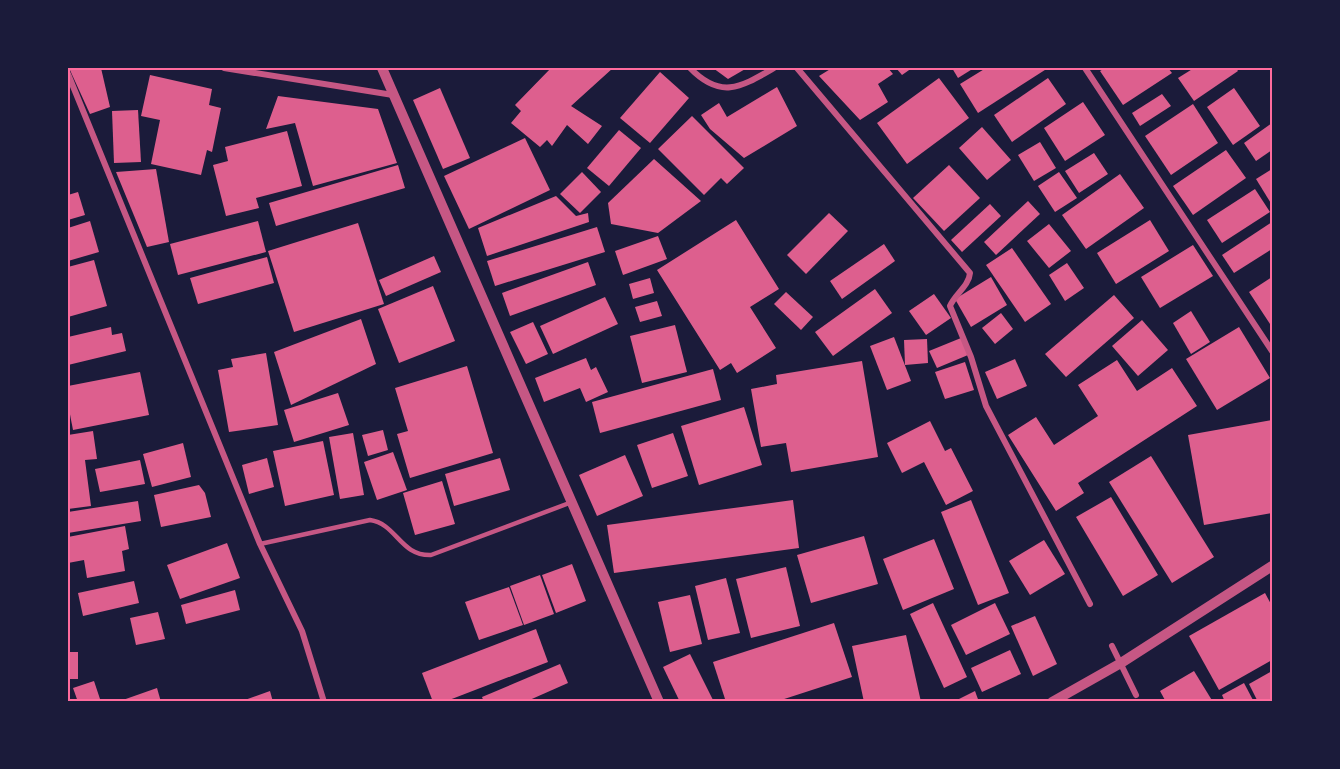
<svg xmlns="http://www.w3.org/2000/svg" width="1340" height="769" font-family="'Fira Sans Condensed',sans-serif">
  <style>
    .building { fill: #dd5f8e }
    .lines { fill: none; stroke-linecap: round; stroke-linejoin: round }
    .service { stroke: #c65784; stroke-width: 4.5 }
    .minor { stroke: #c65784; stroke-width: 6 }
    .tertiary { stroke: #c65784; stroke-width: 10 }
    .neatline { fill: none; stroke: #ff6b9d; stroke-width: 2 }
  </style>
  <rect width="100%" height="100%" fill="#1b1b3a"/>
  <g class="building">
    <polygon points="69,68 101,68 110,107 90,114"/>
    <polygon points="551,68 613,68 571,106 602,126 588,144 567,125 552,146 547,140 540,147 511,123 521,111 515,105"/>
    <polygon points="713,68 747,68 728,79"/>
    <polygon points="832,68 888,68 893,74 878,84 888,102 860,120 819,76"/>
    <polygon points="896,68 912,68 902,75"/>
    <polygon points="952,68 974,68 958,78"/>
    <polygon points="986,68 1048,68 978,113 960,84"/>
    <polygon points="1105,68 1168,68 1172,73 1123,105 1100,71"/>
    <polygon points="1194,68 1236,68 1238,71 1194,101 1178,78"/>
    <polygon points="660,72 689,98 650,143 620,118"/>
    <polygon points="150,75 212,89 209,105 221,108 212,152 207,150 201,175 151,164 160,120 141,116"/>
    <polygon points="939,78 969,118 907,164 877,123"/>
    <polygon points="1048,78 1066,104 1012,142 994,115"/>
    <polygon points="777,87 797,126 744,158 710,129 701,115 719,103 727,117"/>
    <polygon points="440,88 470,158 443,169 413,100"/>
    <polygon points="1234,88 1260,126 1233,145 1207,107"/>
    <polygon points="1162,94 1171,106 1140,126 1132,113"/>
    <polygon points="278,96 378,109 397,163 313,186 295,123 266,129"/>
    <polygon points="1083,102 1105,135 1065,161 1044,128"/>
    <polygon points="1193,104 1218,143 1171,175 1145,136"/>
    <polygon points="138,110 141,162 114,163 112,111"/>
    <polygon points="692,116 744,168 727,184 721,178 704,195 658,149"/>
    <polygon points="1272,123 1272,150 1256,161 1244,143"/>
    <polygon points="982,127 1011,160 987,180 959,148"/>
    <polygon points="619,130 641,148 609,186 587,168"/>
    <polygon points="287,131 302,186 256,198 259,208 226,216 213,165 228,161 225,147"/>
    <polygon points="525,138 550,190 469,229 444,176"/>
    <polygon points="1040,142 1056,168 1034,181 1018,155"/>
    <polygon points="1226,150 1246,178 1193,215 1173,186"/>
    <polygon points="1094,153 1108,174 1079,193 1065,171"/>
    <polygon points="654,159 701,201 658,233 611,224 608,203"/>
    <polygon points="398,165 405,188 276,226 269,203"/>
    <polygon points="949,165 980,198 944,231 913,198"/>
    <polygon points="156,169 169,242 147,247 116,172"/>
    <polygon points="1272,169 1272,205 1256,179"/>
    <polygon points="582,172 601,192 580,213 560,194"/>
    <polygon points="1059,172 1077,198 1055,212 1038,186"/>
    <polygon points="1120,174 1144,208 1086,249 1062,215"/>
    <polygon points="1255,189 1270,212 1222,243 1207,220"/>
    <polygon points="78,192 85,215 68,220 68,195"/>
    <polygon points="556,196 576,216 588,213 589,222 487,256 478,228"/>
    <polygon points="1028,201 1040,214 996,255 984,242"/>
    <polygon points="990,204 1001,216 962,252 951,240"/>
    <polygon points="829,213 848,231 806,274 787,255"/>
    <polygon points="736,220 779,289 750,307 776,348 737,373 731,363 720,370 657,270"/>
    <polygon points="1150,220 1169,251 1116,284 1097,253"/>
    <polygon points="90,221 99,252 68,261 68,228"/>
    <polygon points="258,221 266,252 178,275 170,244"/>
    <polygon points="1272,222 1272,249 1234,273 1222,255"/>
    <polygon points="358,223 384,304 294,332 268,251"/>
    <polygon points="1049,224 1071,251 1049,268 1027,241"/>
    <polygon points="597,227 605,252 495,286 487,261"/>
    <polygon points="658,236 667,259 623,275 615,251"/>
    <polygon points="884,244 895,261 842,299 830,281"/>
    <polygon points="1193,245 1213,276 1160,308 1141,277"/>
    <polygon points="1012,248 1051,304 1025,322 986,265"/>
    <polygon points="434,256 441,272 386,296 379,280"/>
    <polygon points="267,257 274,283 198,304 190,278"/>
    <polygon points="94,260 107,306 68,317 68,267"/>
    <polygon points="588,262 596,285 510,316 502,293"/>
    <polygon points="1067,263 1084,288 1065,301 1049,275"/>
    <polygon points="991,277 1007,305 971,327 955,299"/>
    <polygon points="1272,277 1272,327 1249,292"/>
    <polygon points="650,278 654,293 633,299 629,284"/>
    <polygon points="433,286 455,341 399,363 378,309"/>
    <polygon points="875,289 892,313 833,356 815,332"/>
    <polygon points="786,292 813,317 801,330 774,304"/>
    <polygon points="934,294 951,318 926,335 909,311"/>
    <polygon points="1114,295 1134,318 1066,377 1045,354"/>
    <polygon points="605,297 618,324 553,354 540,326"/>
    <polygon points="657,301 662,316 640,322 635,307"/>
    <polygon points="1191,311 1210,342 1191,354 1173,323"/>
    <polygon points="1001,313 1013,329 995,344 982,328"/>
    <polygon points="361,319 376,364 291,405 274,352"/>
    <polygon points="1142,320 1168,350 1138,376 1112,346"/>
    <polygon points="533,322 548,354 526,364 510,332"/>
    <polygon points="675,325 687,372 642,383 630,336"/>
    <polygon points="111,327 112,335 122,333 126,351 68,365 68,337"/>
    <polygon points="1239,327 1270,378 1217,410 1186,359"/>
    <polygon points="894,337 911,381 887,390 870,346"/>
    <polygon points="961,338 968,355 937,368 929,351"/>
    <polygon points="927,339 928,363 905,365 904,340"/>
    <polygon points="266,353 278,425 229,432 218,370 233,367 231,359"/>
    <polygon points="586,358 591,370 596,367 608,392 586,402 580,388 544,402 535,378"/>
    <polygon points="1015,359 1027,386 997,399 985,372"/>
    <polygon points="1117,360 1137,391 1172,368 1197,406 1078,483 1084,493 1056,511 1008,435 1036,417 1054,445 1098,416 1078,385"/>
    <polygon points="862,361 878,457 791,472 786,443 761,447 751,389 777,384 776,375"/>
    <polygon points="965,362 974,390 945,399 935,372"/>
    <polygon points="467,366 493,453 410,478 397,434 408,431 395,388"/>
    <polygon points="713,369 721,400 600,433 592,402"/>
    <polygon points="140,372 149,415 73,430 68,404 68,386"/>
    <polygon points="338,393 349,425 294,442 284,410"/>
    <polygon points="744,407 762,465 699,485 681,426"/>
    <polygon points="1272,420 1272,513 1204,525 1188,435"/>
    <polygon points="930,421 945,451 951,448 973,491 946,505 924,462 902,473 887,443"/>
    <polygon points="383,430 388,450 368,456 362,435"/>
    <polygon points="93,431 97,459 85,460 91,506 68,509 68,435"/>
    <polygon points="353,433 364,495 340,499 329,437"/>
    <polygon points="673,433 688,476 652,488 637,445"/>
    <polygon points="323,441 334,495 285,506 273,451"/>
    <polygon points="183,443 191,477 152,487 143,454"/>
    <polygon points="393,452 407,490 377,500 364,462"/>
    <polygon points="625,455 643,496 597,516 579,475"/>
    <polygon points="1151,456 1214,557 1172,583 1109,482"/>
    <polygon points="267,458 274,487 249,494 242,465"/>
    <polygon points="500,458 510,490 454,506 445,474"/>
    <polygon points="140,460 145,484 100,492 95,469"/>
    <polygon points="442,481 455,524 415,535 403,493"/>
    <polygon points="199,485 205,493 211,517 161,527 154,495"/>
    <polygon points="1111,497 1158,575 1123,596 1076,517"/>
    <polygon points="793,500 799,548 614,573 607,525"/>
    <polygon points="971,500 1009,593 978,605 941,512"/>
    <polygon points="138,501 141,521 68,533 68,512"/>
    <polygon points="125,526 129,549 122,551 125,571 87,578 84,560 68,563 68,537"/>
    <polygon points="864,536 878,584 811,603 797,555"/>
    <polygon points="934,539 954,589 903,610 883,559"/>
    <polygon points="1044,540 1065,574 1030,595 1009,561"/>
    <polygon points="227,543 240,578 180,599 167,565"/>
    <polygon points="572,564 586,601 556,613 542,575"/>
    <polygon points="786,567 800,626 751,638 736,579"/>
    <polygon points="540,575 554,614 524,625 510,586"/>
    <polygon points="726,578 740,633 708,640 695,586"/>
    <polygon points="134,581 139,603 83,616 78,593"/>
    <polygon points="509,587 523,625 479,640 465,602"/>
    <polygon points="235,590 240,610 186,624 181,605"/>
    <polygon points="1265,593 1272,606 1272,660 1219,690 1189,636"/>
    <polygon points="690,595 702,644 670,652 658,602"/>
    <polygon points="933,603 967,677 944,688 910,614"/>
    <polygon points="995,603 1010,634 966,655 951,625"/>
    <polygon points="158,612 165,639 136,645 130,618"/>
    <polygon points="1035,616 1057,664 1033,676 1011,626"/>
    <polygon points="834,623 852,677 775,702 726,702 713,662"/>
    <polygon points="536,629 548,662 444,702 433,702 422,673"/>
    <polygon points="906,635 921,702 864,702 852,646"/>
    <polygon points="1010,650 1021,674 982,692 971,668"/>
    <rect x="68" y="652" width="10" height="27"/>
    <polygon points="690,654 714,702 680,702 663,667"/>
    <polygon points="560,664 568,683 525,702 484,702 482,697"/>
    <polygon points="1194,671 1213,702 1166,702 1160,691"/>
    <polygon points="1272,671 1272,702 1258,702 1249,684"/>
    <polygon points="94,681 101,702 78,702 73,688"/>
    <polygon points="1244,683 1254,702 1225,702 1222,695"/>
    <polygon points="157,688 161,702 120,702 120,701"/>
    <polygon points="270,691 273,702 242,702 242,701"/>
    <polygon points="975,691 979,702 953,702"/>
  </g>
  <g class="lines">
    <path class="service" d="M260 544 370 520C397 524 400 556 431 555L572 502"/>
    <g class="minor">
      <polyline points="224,68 393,95"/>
      <path d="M690 68C721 100 741 87 774 68"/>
      <path d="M797 68 970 273C969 286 955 294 950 306L971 357 986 406 1090 604"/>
      <polyline points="1085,68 1272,351"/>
      <polyline points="68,74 260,544 302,631 324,702"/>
      <polyline points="1112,646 1136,695"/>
    </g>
    <g class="tertiary">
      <polyline points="382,68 659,702"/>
      <polyline points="1052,702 1121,663 1272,566"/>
    </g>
  </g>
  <rect width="1340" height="769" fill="none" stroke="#1b1b3a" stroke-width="138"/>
  <rect x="69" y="69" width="1202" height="631" class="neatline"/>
</svg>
